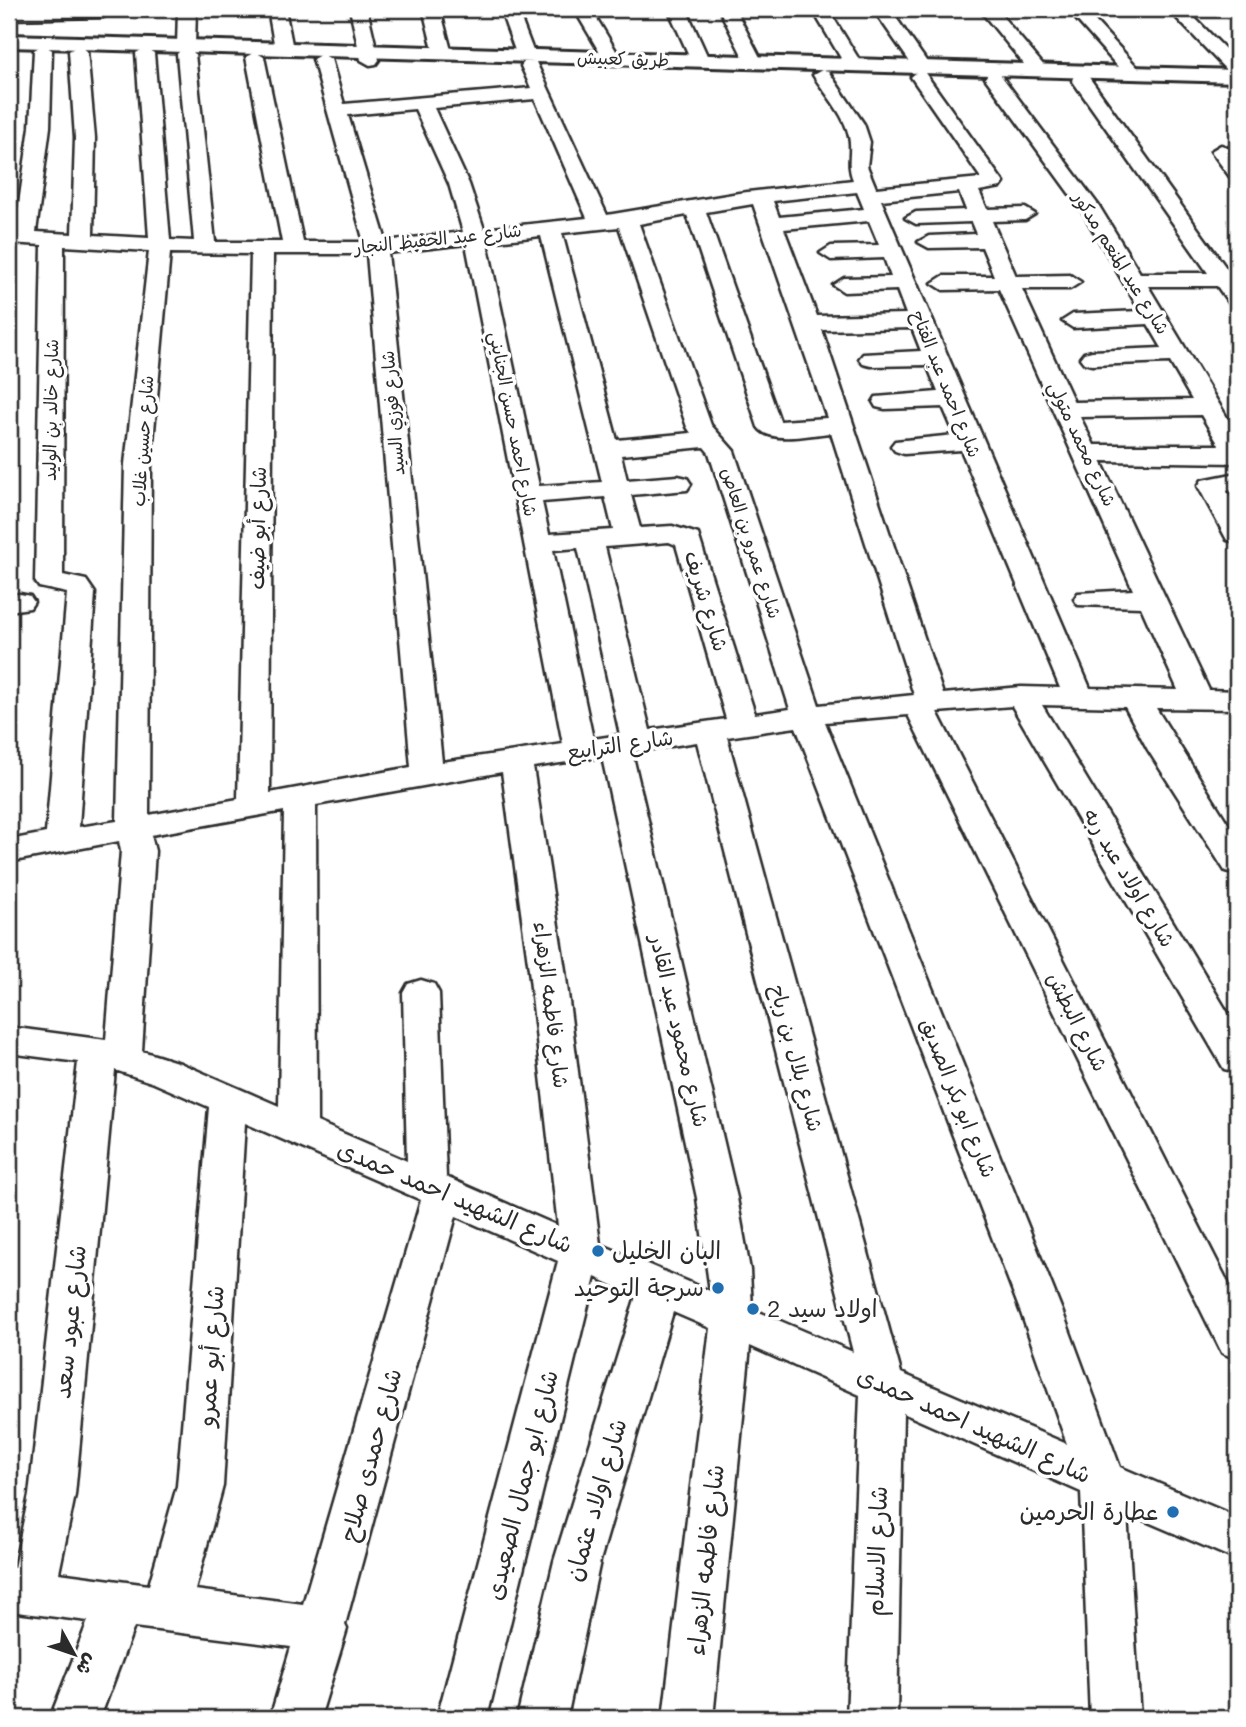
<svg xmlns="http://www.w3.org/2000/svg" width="1246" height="1727" font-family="Mali,'Playpen Sans Arabic',sans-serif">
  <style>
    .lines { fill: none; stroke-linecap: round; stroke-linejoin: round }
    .street-casing { stroke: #2b2b2b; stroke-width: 5 }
    .secondary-casing { stroke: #2b2b2b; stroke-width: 6 }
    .street { fill: #fff; fill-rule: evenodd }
    .secondary { fill: #fff; fill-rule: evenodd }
    .poi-dot { fill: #1f6fb2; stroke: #fff; stroke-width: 2.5 }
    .labels { text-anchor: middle; stroke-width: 7; stroke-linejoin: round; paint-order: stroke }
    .far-street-label { font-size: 18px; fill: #2b2b2b; stroke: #fff }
    .street-label { font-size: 21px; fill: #2b2b2b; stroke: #fff }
    .near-street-label { font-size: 24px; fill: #2b2b2b; stroke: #fff }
    .near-poi-label { font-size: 24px; fill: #2b2b2b; stroke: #fff; text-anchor: start }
  </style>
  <rect width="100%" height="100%" fill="#fff"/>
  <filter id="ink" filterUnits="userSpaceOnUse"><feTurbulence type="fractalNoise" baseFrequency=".0143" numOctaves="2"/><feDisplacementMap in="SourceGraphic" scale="14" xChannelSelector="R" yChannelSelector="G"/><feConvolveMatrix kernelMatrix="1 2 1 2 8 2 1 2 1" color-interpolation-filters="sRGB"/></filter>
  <g filter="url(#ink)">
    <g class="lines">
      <g class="street-casing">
        <g id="street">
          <polygon points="9,9 109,9 112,12 103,17 9,19"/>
          <path d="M178 9H196L195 46 191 50 195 54 215 242H282L246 57 255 52 264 57 303 242H364L313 59 322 54 331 59 344 104 531 88 521 66 524 62H536L607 215 739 193 853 180C847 165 851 158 850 143 849 119 825 94 813 75L822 70 828 71 864 124 870 142 867 166 876 188 981 178 911 77 917 72 873 9H890L931 68 925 73 1004 183 1001 187 979 191 987 209 1025 208 1035 214 1025 220 992 221 1016 276 1070 275 1081 282 1070 289H1022L1074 402 1192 400 1170 362 1092 365 1084 363 1080 358 1084 353 1092 351 1162 348 1148 324 1073 328 1062 321 1073 314 1140 311 1082 211 988 82 985 78 988 74H1000L1099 206 1140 273H1208L1072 80 1074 76H1088L1237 283V305L1229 303 1217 286H1148L1237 434V463L1101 461 1209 690 1237 691V709L1156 708 1237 838V874L1225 871 1148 750 1125 707 1042 705 1237 1028V1072L1224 1069 1012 706 937 712 1237 1300V1359L1222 1353 908 715 825 722 1063 1313 1120 1467 1237 1517V1560L1127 1513 1140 1718H1090L1081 1492 903 1413 897 1718H847L860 1395 750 1346 713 1718H663L710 1328 673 1312 600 1561 567 1718H517L554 1561 636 1296 595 1277 487 1718H437L558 1261 456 1216 345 1625 347 1629 320 1718H270L291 1647 134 1627 100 1718H50L88 1621 9 1611V1567L14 1568 29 1495 78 1062 9 1053V1027L106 1040 121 851 119 841 9 862V840L46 833 67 593 39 587 35 581 42 245 9 243V231H15L30 127 34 50 43 45 52 50 50 127 36 232 72 234 75 138 69 51 78 46 87 51 95 138 93 235 149 238 136 53 145 48 154 53 170 240 194 241 177 54 181 50 177 46ZM535 99 587 218 484 229 469 184 434 108ZM415 109 449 184 463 232 386 241 348 115ZM857 192 864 209 779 217 773 201ZM959 192 966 210 916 212 905 218 916 224 971 222 976 234 929 236 918 242 929 248 982 247 994 276H943L932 283 943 290 999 289 1133 590 1078 593 1074 599 1078 605 1141 607 1178 690 1090 688 881 200ZM753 204 827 418 780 421 706 212ZM687 215 758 427C770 445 812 434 831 433L914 695 819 705 734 451 711 425 639 224ZM869 221 879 245 831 246 820 253 831 260 884 258 891 277 844 278 833 285 844 292 897 290 906 314 817 316 784 229ZM619 227 687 427 691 433 617 440 562 233ZM541 236 602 482 539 486 487 242ZM466 244 563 744 442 762 388 253ZM64 246 149 251 125 464 117 821 79 827 95 593 86 580 63 575ZM170 253 251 254 238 799 149 815 151 464ZM273 254H367L411 767 270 793ZM912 328 921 351 863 354 859 359 863 364 871 366 927 365 938 392 876 397 873 402 876 407 885 409 943 407 955 435 895 441 891 446 895 451 904 454 961 450 1060 688 1021 687 943 694 822 330ZM1201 415 1219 445H1094L1080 417ZM704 447 709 453 790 709 755 714 698 534 672 526 640 528 631 495 687 490 691 484 687 478 678 476 627 480 621 455ZM605 497 613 530 549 534 542 502ZM669 542 676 545 726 719 650 730 605 547ZM578 548 620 735 593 739 553 550ZM796 727 1021 1313 1067 1444 901 1373 727 737ZM697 742 853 1352 752 1309 750 1270 737 1198 632 752ZM602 757 697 1198 710 1291 600 1244 565 970 533 767ZM502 772 529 970 558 1226 446 1177 439 993 434 984 421 980 408 984 403 993 407 1161 317 1122 316 805ZM284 811 279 1106 180 1063 142 1051 155 851 151 835ZM115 1070 154 1083 209 1107 177 1486 149 1585 59 1573 75 1495ZM245 1123 421 1200 303 1604 195 1590 223 1486Z"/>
          <polygon points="268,9 285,9 293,49 290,53 278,53 275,49"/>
          <polygon points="350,9 367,9 379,60 376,64 370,65 361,60"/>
          <polygon points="423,9 440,9 452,54 449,58 437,58 434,54"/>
          <polygon points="500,9 517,9 535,56 532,60 526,61 517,56"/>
          <polygon points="574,9 591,9 621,59 618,63 606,63"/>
          <polygon points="668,9 686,9 710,62 707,66 695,66 692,62"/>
          <polygon points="719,9 735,9 763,63 760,67 748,67"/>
          <polygon points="812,9 828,9 863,66 860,70 848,70"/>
          <polygon points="979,9 996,9 1045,67 1048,71 1045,75 1033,75"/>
          <polygon points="1067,9 1084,9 1139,69 1142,73 1139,77 1127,77"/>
          <polygon points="1168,9 1186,9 1237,61 1237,76 1231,75"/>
          <path d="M1221 145C1238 149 1237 165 1237 179L1230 177 1211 151Z"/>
          <polygon points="1237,473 1237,489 1227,491 1237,510 1237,542 1227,540 1198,486 1202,480"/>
          <polygon points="20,594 30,596 34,602 30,608 9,611 9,595"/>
        </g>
      </g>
      <g class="secondary-casing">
        <polygon id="secondary" points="9,35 1237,70 1237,82 9,47"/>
      </g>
      <use href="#street" class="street"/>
      <use href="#secondary" class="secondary"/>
    </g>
  </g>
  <g class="poi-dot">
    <circle cx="598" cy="1251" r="7"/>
    <circle cx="718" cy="1288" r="7"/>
    <circle cx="753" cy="1309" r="7"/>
    <circle cx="1173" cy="1512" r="7"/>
  </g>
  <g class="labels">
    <g class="far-street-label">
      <text transform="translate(623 59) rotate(2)" y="6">طريق كعبيش</text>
      <text transform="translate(438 239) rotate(-6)" y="6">شارع عبد الحفيظ النجار</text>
      <text transform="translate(1121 263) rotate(58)" y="6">شارع عبد المنعم مدكور</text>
      <text transform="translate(946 384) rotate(68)" y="6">شارع احمد عبد الفتاح</text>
      <text transform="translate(51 410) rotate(-89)" y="6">شارع خالد بن الوليد</text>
      <text transform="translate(393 413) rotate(-95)" y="6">شارع فوزي السيد</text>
      <text transform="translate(513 424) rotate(79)" y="6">شارع احمد حسن الجنايني</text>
      <text transform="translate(143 441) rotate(-86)" y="6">شارع حسين غلاب</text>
      <text transform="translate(1082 444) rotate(65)" y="6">شارع محمد متولي</text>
      <text transform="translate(751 543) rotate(72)" y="6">شارع عمرو بن العاص</text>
    </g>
    <g class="street-label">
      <text transform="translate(258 528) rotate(-89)" y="7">شارع أبو ضيف</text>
      <text transform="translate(706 601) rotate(73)" y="7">شارع شريف</text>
      <text transform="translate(620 745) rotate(-8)" y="7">شارع الترابيع</text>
      <text transform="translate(1129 878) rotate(59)" y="7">شارع اولاد عبد ربه</text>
      <text transform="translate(551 1005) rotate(83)" y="7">شارع فاطمه الزهراء</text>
      <text transform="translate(1077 1022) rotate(63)" y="7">شارع البطش</text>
      <text transform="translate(679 1031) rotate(77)" y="7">شارع محمود عبد القادر</text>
      <text transform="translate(796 1058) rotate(75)" y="7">شارع بلال بن رباح</text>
      <text transform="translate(958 1098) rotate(68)" y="7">شارع ابو بكر الصديق</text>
    </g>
    <g class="near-street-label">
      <text transform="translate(455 1197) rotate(23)" y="8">شارع الشهيد احمد حمدى</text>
      <text transform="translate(70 1322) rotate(-84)" y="8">شارع عبود سعد</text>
      <text transform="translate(211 1356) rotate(-86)" y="8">شارع أبو عمرو</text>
      <text transform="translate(974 1425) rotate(24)" y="8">شارع الشهيد احمد حمدى</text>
      <text transform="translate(371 1455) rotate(-75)" y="8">شارع حمدى صلاح</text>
      <text transform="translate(522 1485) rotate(-76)" y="8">شارع ابو جمال الصعيدى</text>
      <text transform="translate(596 1500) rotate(-74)" y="8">شارع اولاد عثمان</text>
      <text transform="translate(877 1551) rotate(-88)" y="8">شارع الاسلام</text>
      <text transform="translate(706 1560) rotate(-84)" y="8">شارع فاطمه الزهراء</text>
    </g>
    <g class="near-poi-label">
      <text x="612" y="1259">البان الخليل</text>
      <text x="704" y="1296" text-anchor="end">سرجة التوحيد</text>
      <text x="767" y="1317">اولاد سيد 2</text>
      <text x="1159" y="1520" text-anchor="end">عطارة الحرمين</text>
    </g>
  </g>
  <rect width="1246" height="1727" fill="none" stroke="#fff" stroke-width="35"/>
  <rect x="18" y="18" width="1211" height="1692" fill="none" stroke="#2b2b2b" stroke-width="2.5" filter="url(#ink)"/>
  <g transform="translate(74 1654) rotate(130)" stroke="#ffffff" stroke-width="5" paint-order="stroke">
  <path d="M0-5L12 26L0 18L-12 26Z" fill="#2b2b2b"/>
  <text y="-10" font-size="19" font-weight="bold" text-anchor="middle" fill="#2b2b2b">ش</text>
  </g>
</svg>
